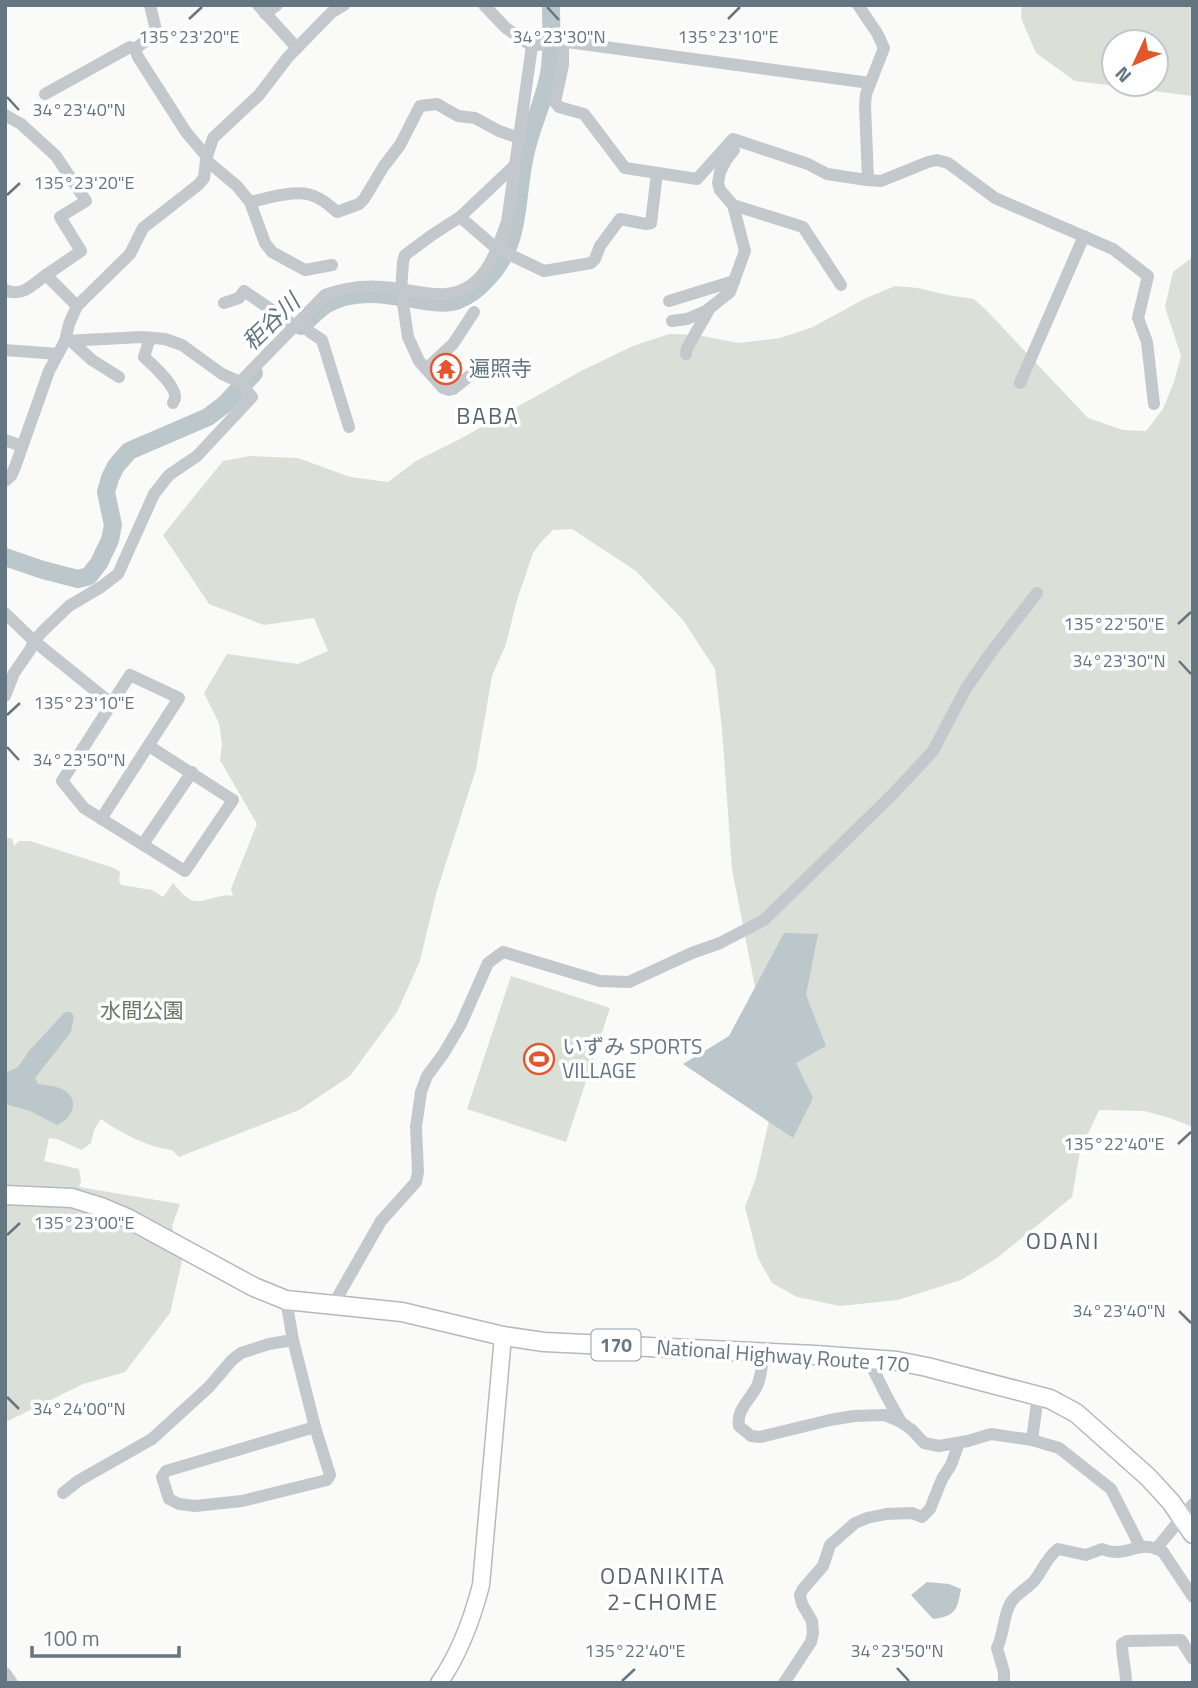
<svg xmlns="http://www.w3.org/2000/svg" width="1198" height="1688" font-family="'Titillium Web','Noto Sans JP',sans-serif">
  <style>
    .green { fill: #dadfd7; fill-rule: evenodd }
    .water { fill: #bbc7cb }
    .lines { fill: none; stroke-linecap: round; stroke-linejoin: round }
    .river { stroke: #bbc7cb; stroke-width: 18 }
    .major-casing { stroke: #b5babe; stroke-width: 19 }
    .highway-casing { stroke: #b4b9bd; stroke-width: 21 }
    .minor { stroke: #c3c8cc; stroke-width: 12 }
    .major { stroke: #fff; stroke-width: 16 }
    .highway { stroke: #fff; stroke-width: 18 }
    .ticks { fill: none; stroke: #657683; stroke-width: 2.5 }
    .labels { text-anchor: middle; stroke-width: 7; stroke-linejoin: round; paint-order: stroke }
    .shield { fill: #fff; stroke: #939fa8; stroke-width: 2 }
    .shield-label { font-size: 19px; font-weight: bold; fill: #657683 }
    .poi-label { font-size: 21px; fill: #657683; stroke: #fff; text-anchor: start }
    .park-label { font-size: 21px; fill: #687a64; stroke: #fff }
    .street-label { font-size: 21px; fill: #657683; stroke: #fff }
    .water-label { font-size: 23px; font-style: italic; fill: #60757c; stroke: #fff }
    .neighbourhood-label { font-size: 23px; letter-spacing: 2px; fill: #57646e; stroke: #fff }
    .ticks-label { font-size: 18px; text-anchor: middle; fill: #657683; stroke: #fff; stroke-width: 7; stroke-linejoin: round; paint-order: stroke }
  </style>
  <rect width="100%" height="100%" fill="#fafaf8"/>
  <g class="green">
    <path d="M1022 5H1193V96L1075 81 1036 53 1021 18ZM1114 42H1156V84H1114Z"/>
    <path d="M1193 257V1127L1170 1118 1144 1111 1099 1110 1080 1151 1072 1197 997 1258 961 1280 898 1300 840 1306 797 1297 772 1283 758 1258 745 1207 756 1178 770 1116 763 1028 732 869 722 729 715 669 683 620 636 571 572 529 553 530 541 542 533 553 517 600 506 644 492 676 476 769 436 894 420 961 397 1012 350 1076 299 1110 179 1157 172 1150C152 1149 117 1131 101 1119L94 1130 91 1143 82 1150 57 1139 49 1138 44 1161 79 1169 81 1182 79 1187 180 1204 172 1226 182 1261 170 1313 125 1372 83 1384 8 1421 5 1418V838H12L14 846 19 841H30L114 868 120 872 119 881 121 885 152 890 163 897 173 883C178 889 185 897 191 900 205 905 219 892 233 896L231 889 257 824 220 760 222 744 219 723 204 693 227 654 298 664 328 651 314 618 264 625 209 604 163 535 223 461 250 456 298 458 350 477 388 482 416 461 458 440 583 370 633 346 669 334 698 335 738 343 780 338 813 327 864 299 895 286 918 288 947 295 974 299 989 313 1088 418 1123 430 1146 431 1163 409 1174 382 1181 356 1165 307 1173 272Z"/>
    <polygon points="511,976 610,1008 566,1142 467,1109"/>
  </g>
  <g class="water">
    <polygon points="784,933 818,934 806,995 826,1046 796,1063 813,1098 793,1138 683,1064 729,1036"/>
    <path d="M65 1012H70L74 1016 71 1032 35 1078 38 1084C46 1085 55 1086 62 1089 81 1099 73 1118 57 1125L30 1111 5 1104V1073L18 1067 29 1051Z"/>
    <path d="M927 1582 949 1584 961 1589C957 1610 956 1616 933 1619L911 1595Z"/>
  </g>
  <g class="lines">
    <g class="river">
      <path d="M301 326C309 319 317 311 325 305 352 289 384 294 413 299 427 301 442 305 456 301 467 297 478 289 486 280 524 241 514 199 526 151 532 125 544 101 549 74 553 52 551 28 551 5"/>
      <polyline points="5,557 43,570 78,579 89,576 99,563 110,540 113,525 106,492 110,478 116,466 129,451 208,417 225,404 254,373"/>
    </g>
    <g class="major-casing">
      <path id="major" d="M439 1683C460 1653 472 1620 481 1585L503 1336"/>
    </g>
    <g class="highway-casing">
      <polyline id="highway" points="5,1195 72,1198 101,1207 127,1218 254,1287 286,1300 402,1312 503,1336 544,1342 815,1355 897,1361 927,1367 1050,1399 1076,1413 1148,1477 1171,1502 1193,1534"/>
    </g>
    <g class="minor">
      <polyline points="150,5 156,30 153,35 135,49 138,57 186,132 207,157"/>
      <polyline points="258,5 297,48"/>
      <polyline points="484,5 506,28 532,46 560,41 870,83"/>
      <polyline points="858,5 877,33 884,48 866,94 865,105 868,180"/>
      <polyline points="265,14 277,5"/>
      <polyline points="563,42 563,65 555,102 559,107 584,114 625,168 697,179 733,139 808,164 827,174 867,180 881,181 928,162 937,160 948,163 995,198 1113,249 1148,276 1138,318 1147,342 1154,404"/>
      <polyline points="45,94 130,47 135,49"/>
      <polyline points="5,115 21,124 56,156 86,201 60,217 81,251 46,275"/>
      <polyline points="206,160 237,186 250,202 265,243 272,252 305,270 332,265"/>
      <path d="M250 202C270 198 300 187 318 198 325 201 331 207 337 212L359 204 364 199 384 166 400 145 420 106 437 104 458 116 475 118 499 131 519 138"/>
      <polyline points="733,205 803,227 841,285"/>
      <polyline points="460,217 496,248 544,271 591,263 595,259 600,246 620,219 646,224 651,223 657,173"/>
      <path d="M5 290C22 298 33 284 46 275L77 306"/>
      <polyline points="669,301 734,281"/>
      <polyline points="224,303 239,298 244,291 295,326"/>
      <polyline points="300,321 310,332 322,340 349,427"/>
      <polyline points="672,321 687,319 706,311 730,292 745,251 733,205 720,190 718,183 720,172 726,160 734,150"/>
      <path d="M150 338 144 357C152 364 177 387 175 398 175 400 173 402 173 403"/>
      <polyline points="70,340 92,360 119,377"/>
      <polyline points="5,350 58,354"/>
      <polyline points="686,354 687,348 710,308"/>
      <polyline points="481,367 453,389 449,390 443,388 419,361 408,337 401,290 403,262 405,255 432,235 460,217 515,165"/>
      <polyline points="426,369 453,344 474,312"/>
      <path d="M240 382 325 295C344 288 363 285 384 287 415 289 450 306 477 280 492 266 500 241 507 222L532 46"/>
      <polyline points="1020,383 1084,236"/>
      <polyline points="5,440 22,446"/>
      <polyline points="5,481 11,476 15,467 49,371 65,341 69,324 77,306 130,254 143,228 198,185 204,178 206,160 213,138 259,95 288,57 331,13 344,5"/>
      <polyline points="5,613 34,641 112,704"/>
      <polyline points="5,696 14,673 30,650 34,641 43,631 69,606 101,587 118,574 154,494 169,475 197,456 252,397 240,382 222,374 182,345 165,339 142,337 65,341"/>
      <polyline points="101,819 179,698 130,675 62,781 84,808 185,871 233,800 149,746"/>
      <polyline points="143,844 192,772"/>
      <polyline points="286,1300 293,1340 315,1427"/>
      <polyline points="333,1305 381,1221 416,1182 418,1172 416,1127 421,1092 427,1076 444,1053 461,1024 488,963 503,952 600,981 629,982 692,953 720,943 764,920 893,794 933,751 965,690 989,655 1037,593"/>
      <path d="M763 1353C762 1365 762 1375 757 1386 750 1400 736 1410 739 1426L751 1436 760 1437 830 1420 854 1416 885 1415 901 1422 912 1430 924 1443 939 1446 968 1441 991 1434 1032 1440 1059 1448 1111 1489 1140 1546"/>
      <polyline points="868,1359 887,1397 901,1422"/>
      <polygon points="315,1427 330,1475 327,1480 242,1501 195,1506 179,1504 169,1499 162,1477 166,1471"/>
      <polyline points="1032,1440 1038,1395"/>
      <polyline points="63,1493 78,1481 152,1439 209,1387 232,1360 241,1353 269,1344 293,1340"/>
      <polyline points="1156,1549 1193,1504"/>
      <polyline points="5,1673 12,1683"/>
      <polyline points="784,1683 811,1642 813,1633 812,1621 802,1604 800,1595 803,1589 823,1566 830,1545 855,1523 867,1518 886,1514 912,1513 922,1517 930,1509 942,1479 951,1465 959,1443"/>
      <path d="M1004 1683V1672L997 1648C1004 1634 1003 1617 1010 1604 1015 1594 1027 1589 1034 1581 1043 1570 1047 1557 1058 1549L1086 1555 1102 1549C1128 1560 1138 1537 1163 1552L1193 1597"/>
      <path d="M1126 1683C1126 1669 1122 1658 1122 1644L1127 1641 1181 1640 1193 1659"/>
    </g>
    <use href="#major" class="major"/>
    <use href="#highway" class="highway"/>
  </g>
  <path class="ticks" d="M547 7 559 20M189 19 202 7M728 19 740 7M7 97 19 110M7 195 20 183M1178 624 1191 612M1179 661 1191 674M7 715 20 703M7 747 19 760M1178 1144 1191 1132M7 1235 20 1223M1179 1311 1191 1323M7 1397 19 1409M897 1668 909 1681M622 1681 635 1669"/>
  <defs>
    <g id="temple-ring" transform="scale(1.575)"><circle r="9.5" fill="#fff" stroke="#e4572e" stroke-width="1.5"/><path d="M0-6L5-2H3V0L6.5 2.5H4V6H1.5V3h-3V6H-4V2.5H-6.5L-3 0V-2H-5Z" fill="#e4572e"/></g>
    <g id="stadium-ring" transform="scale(1.575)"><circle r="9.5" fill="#fff" stroke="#e4572e" stroke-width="1.5"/><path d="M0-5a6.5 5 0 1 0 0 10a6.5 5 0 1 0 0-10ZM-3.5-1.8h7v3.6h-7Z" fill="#e4572e"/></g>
  </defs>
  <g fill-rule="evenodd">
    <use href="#temple-ring" x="446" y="369"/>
    <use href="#stadium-ring" x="539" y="1059"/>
  </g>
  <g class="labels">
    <rect class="shield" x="591.5" y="1329.5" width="49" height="31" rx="5"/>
    <g class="shield-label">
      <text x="616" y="1352">170</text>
    </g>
    <g class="poi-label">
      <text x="469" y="376">遍照寺</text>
      <text x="562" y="1054">いずみ SPORTS<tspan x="562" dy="24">VILLAGE</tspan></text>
    </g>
    <g class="park-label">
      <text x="142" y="1018">水間公園</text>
    </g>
    <g class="street-label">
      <text transform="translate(783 1356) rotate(4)" y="7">National Highway Route 170</text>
    </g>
    <g class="water-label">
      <text transform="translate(271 322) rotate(-44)" y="8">秬谷川</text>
    </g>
    <g class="neighbourhood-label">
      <text x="488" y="424">BABA</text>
      <text x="1063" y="1249">ODANI</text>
      <text x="663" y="1584">ODANIKITA<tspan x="663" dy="26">2-CHOME</tspan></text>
    </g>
  </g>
  <g class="ticks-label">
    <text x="189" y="43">135°23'20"E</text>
    <text x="728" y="43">135°23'10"E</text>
    <text x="559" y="43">34°23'30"N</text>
    <text x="79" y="116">34°23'40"N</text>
    <text x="84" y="189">135°23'20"E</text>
    <text x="1114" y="630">135°22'50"E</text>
    <text x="1119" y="667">34°23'30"N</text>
    <text x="84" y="709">135°23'10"E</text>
    <text x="79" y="766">34°23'50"N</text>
    <text x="1114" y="1150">135°22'40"E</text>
    <text x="84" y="1229">135°23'00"E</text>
    <text x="1119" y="1317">34°23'40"N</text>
    <text x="79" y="1415">34°24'00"N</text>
    <text x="897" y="1657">34°23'50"N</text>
    <text x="635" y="1657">135°22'40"E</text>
  </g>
  <rect width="1198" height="1688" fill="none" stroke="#657683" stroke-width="14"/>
  <g transform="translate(1135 63) rotate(226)"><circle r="33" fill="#ffffff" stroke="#c1c8cd" stroke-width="2"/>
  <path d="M0-5L12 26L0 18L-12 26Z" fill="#e4572e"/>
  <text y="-10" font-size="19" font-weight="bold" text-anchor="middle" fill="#657683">N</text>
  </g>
  <path d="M32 1646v10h147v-10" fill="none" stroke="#657683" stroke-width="3.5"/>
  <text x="42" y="1646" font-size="21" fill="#657683" stroke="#ffffff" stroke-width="5" paint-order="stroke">100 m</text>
</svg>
